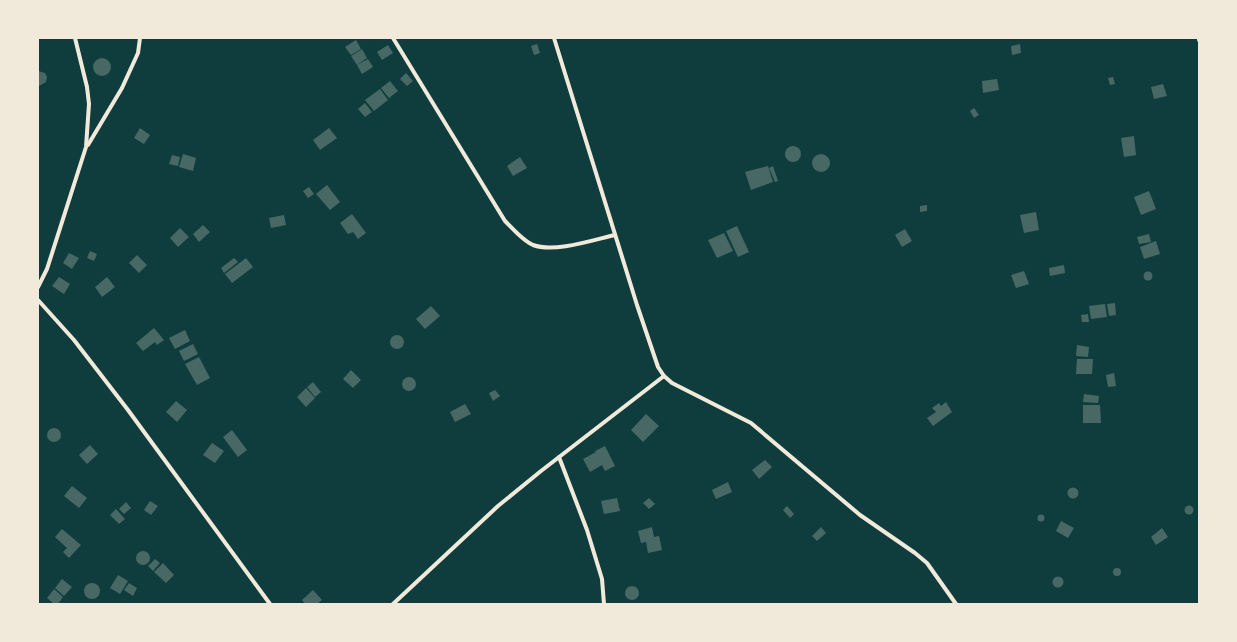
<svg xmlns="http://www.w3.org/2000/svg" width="1237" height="642" font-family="Roboto,sans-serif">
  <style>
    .building { fill: #486865 }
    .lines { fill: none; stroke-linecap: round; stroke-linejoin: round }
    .minor { stroke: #f1e9da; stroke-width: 4 }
  </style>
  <rect width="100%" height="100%" fill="#0f3d3e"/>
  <g class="building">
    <polygon points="356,40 361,49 351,55 345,47"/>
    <polygon points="537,44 540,53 534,55 531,46"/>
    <polygon points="1020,44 1021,53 1012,55 1011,46"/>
    <polygon points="388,45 393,53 382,60 377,52"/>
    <polygon points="362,49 367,58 357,65 351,56"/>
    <circle cx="102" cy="67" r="9"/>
    <polygon points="368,59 373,67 362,74 357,65"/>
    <polygon points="38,71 45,73 47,77 46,82 39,86 38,85"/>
    <polygon points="406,73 413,81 407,86 400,79"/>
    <polygon points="1113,77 1115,84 1110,85 1108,78"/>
    <polygon points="997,79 999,90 983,93 982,81"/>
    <polygon points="390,81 398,91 389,98 381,88"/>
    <polygon points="1163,84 1167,96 1154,99 1151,87"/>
    <polygon points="380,89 388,100 374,111 365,100"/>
    <polygon points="365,103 372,112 365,117 358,109"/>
    <polygon points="974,108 979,115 974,118 970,111"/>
    <polygon points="140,128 150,135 144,144 134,138"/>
    <polygon points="329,128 337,138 320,150 313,140"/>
    <polygon points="1134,136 1136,155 1124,157 1121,138"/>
    <circle cx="793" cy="154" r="8"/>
    <circle cx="821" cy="163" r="9"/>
    <polygon points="183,154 196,158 193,171 179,167"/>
    <polygon points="172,155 180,157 178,166 169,164"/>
    <polygon points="520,157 527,168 513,176 507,166"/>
    <polygon points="768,166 773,182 751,190 745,172"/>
    <polygon points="773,166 778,181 775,182 769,168"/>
    <polygon points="327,185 340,202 330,210 316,194"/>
    <polygon points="309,187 314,194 308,198 303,191"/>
    <polygon points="1149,191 1156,209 1141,215 1134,197"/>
    <polygon points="927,205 927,211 920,212 920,206"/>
    <polygon points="1036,212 1039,230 1024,233 1020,215"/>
    <polygon points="352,214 366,233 358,239 353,232 348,234 340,223"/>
    <polygon points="284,215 286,225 271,228 269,218"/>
    <polygon points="203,225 210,232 199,242 193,234"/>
    <polygon points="737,226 749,252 738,257 726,231"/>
    <polygon points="180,228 189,237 178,247 170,238"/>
    <polygon points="905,229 912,241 902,247 895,235"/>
    <polygon points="724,233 733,251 717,258 708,240"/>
    <polygon points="1149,234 1151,242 1139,244 1137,237"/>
    <polygon points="1156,241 1160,254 1144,259 1140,247"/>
    <polygon points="90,251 97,254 94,261 87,258"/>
    <polygon points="69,253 79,258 72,269 63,263"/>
    <polygon points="137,255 147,265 139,273 129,263"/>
    <polygon points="234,258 238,262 224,273 221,268"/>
    <polygon points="246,258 253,267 232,283 225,274"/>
    <polygon points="1064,265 1065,273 1050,276 1049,268"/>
    <polygon points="1024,271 1029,284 1016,288 1011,275"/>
    <circle cx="1148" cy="276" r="4.5"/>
    <polygon points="59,277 70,284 64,294 52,286"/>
    <polygon points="107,277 115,287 102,297 95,287"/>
    <polygon points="1115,303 1116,315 1109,316 1107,304"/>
    <polygon points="1105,304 1107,317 1091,319 1089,306"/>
    <polygon points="431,306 440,316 425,329 416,319"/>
    <polygon points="1088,314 1089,322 1082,322 1081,315"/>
    <polygon points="154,328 164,340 157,345 155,342 143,351 136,343"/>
    <polygon points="185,330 190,341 175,349 169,338"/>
    <circle cx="397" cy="342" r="7"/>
    <polygon points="193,344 198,354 184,361 179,351"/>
    <polygon points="1077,345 1089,347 1088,357 1076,356"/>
    <polygon points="199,357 210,378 197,385 185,364"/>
    <polygon points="1077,359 1093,359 1092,374 1076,374"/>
    <polygon points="351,370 361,380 353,388 343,379"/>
    <polygon points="1114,373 1116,386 1108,387 1106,375"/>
    <circle cx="409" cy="384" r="7"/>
    <polygon points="313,382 321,392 315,397 307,387"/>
    <polygon points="306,388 315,398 306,407 297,397"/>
    <polygon points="495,390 500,396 493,401 489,393"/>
    <polygon points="1084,394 1099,396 1098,403 1083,402"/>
    <polygon points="176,401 187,410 177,422 166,412"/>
    <polygon points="946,402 952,412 933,426 927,418 936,412 932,408 939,403 941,406"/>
    <polygon points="465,404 471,414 455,422 450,412"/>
    <polygon points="1083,405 1100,405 1101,423 1083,423"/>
    <polygon points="646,414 659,426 643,442 631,430"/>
    <circle cx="54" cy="435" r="7"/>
    <polygon points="232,430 247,450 238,457 223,437"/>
    <polygon points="212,443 224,451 215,463 203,455"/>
    <polygon points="90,445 98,454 87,464 79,455"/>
    <polygon points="605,446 615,466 605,471 602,465 590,472 583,459 596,452 595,451"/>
    <polygon points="765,460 772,467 759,479 752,470"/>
    <polygon points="728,482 732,492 716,499 712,490"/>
    <polygon points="72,486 87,498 79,508 64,496"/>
    <circle cx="1073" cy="493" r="5.5"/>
    <polygon points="617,498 620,511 604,514 601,501"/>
    <polygon points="649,498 655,504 649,509 643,503"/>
    <polygon points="150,501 158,506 151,515 144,510"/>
    <polygon points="126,502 131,508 124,514 119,509"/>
    <circle cx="1189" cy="510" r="4.5"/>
    <polygon points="787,506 794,514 790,518 783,510"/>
    <polygon points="116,509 125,519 119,524 110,515"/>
    <circle cx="1041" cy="518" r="3.5"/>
    <polygon points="1061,521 1074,528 1068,538 1056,531"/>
    <polygon points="652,527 654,537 659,536 662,550 648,553 646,542 641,543 638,531"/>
    <polygon points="821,527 826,533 817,541 812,536"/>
    <polygon points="1162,528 1168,537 1156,545 1151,537"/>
    <polygon points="62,529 81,545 69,558 63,552 67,548 55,537"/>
    <circle cx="143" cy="558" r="7"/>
    <polygon points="155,559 160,563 153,571 148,566"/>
    <polygon points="163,563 174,575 166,583 154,572"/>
    <circle cx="1117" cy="572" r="4"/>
    <polygon points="118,575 128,581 120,594 110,588"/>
    <circle cx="1058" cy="582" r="5.5"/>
    <polygon points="62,579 72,587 64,596 55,588"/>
    <circle cx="92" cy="591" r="8"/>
    <polygon points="129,583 137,588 133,596 124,590"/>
    <circle cx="632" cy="593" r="7"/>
    <polygon points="54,589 63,597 58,604 54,604 47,598"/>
    <polygon points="313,590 322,600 317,604 305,604 302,600"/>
  </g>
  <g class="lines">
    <g class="minor">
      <path d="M393 38 505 221C513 229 523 241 533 245 555 253 593 240 615 235"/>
      <polyline points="554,38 637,305 658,367 664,376 672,383 751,423 860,515 915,553 927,563 956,604"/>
      <polyline points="1199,38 1199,40"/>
      <polyline points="88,145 122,88 138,53 140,38"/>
      <polyline points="38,287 47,269 86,147 89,104 87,87 75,38"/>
      <polyline points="38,300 74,340 128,410 270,604"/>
      <polyline points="559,457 587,530 602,579 604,604"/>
      <polyline points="393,604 498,506 541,471 664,376"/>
    </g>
  </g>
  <rect width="1237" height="642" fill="none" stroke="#f1e9da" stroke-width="78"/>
</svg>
